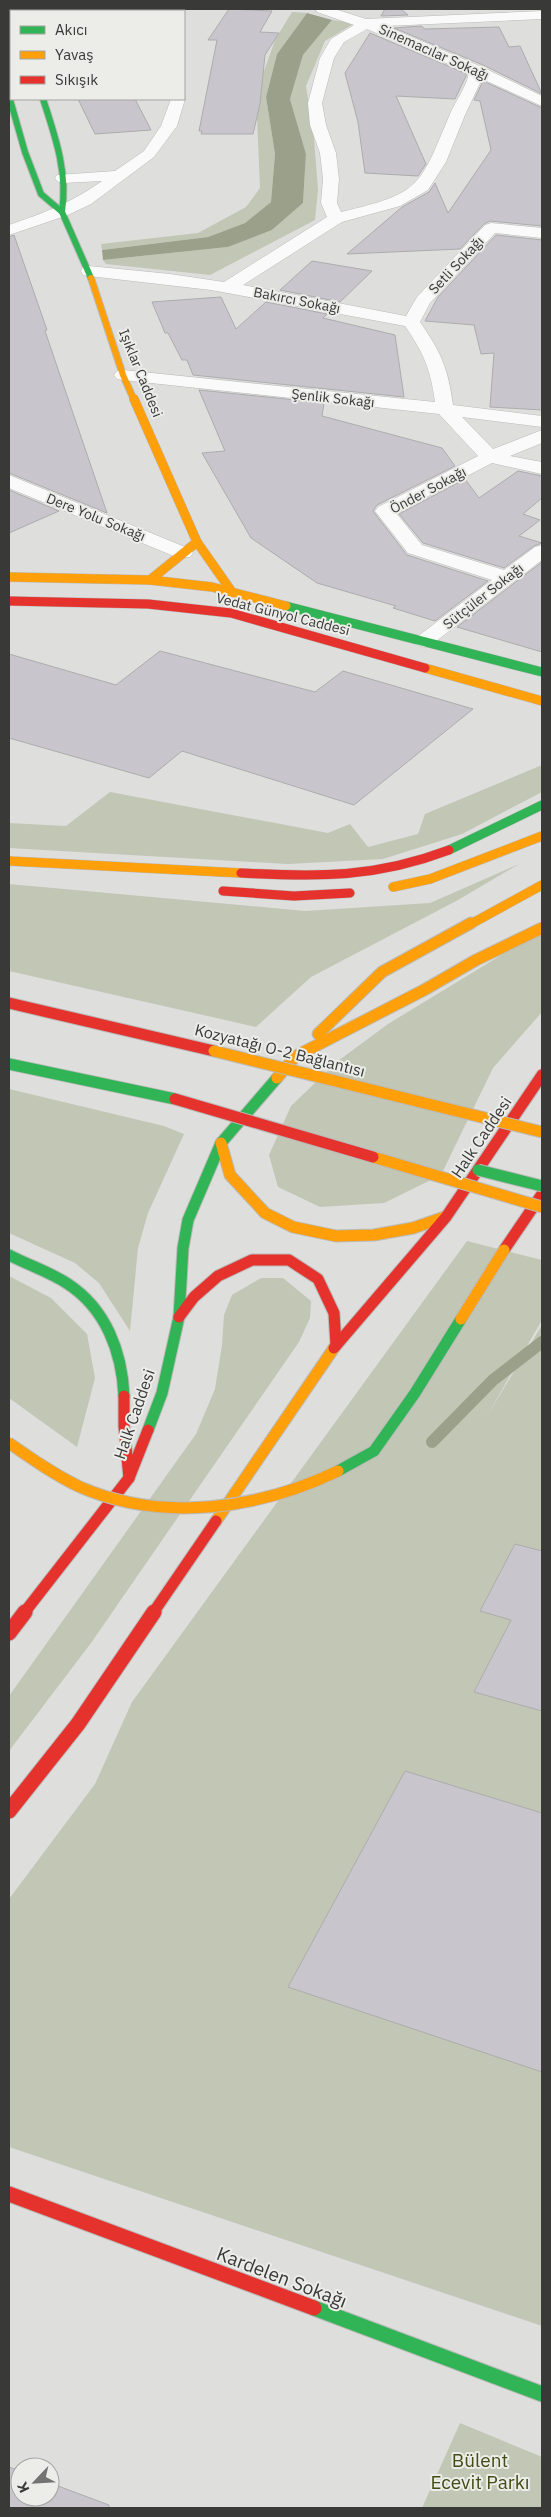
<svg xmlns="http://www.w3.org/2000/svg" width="551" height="2517" font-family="'IBM Plex Sans',sans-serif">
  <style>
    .green { fill: #c2c6b4 }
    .water { fill: #9ba08a }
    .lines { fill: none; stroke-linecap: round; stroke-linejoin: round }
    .stream { stroke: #9ba08a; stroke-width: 12 }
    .building { fill: #c8c6cc; stroke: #acacad }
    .street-casing { stroke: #babab9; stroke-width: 1 }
    .fast-far3-casing { stroke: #babab9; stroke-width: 8 }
    .fast-far2-casing { stroke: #babab9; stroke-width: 10 }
    .fast-far1-casing { stroke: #babab9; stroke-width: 13 }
    .fast-casing { stroke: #babab9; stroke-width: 17 }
    .slow-far2-casing { stroke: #babab9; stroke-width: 8 }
    .slow-far1-casing { stroke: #babab9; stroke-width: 10 }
    .slow-casing { stroke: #babab9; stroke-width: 13 }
    .jam-far2-casing { stroke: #babab9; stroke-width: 10 }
    .jam-far1-casing { stroke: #babab9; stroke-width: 13 }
    .jam-casing { stroke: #babab9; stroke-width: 17 }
    .street { fill: #fafafa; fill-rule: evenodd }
    .fast-far3 { stroke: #30b455; stroke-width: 6 }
    .fast-far2 { stroke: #30b455; stroke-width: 9 }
    .fast-far1 { stroke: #30b455; stroke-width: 11 }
    .fast { stroke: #30b455; stroke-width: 15 }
    .slow-far2 { stroke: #ff9f0a; stroke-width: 6 }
    .slow-far1 { stroke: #ff9f0a; stroke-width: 9 }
    .slow { stroke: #ff9f0a; stroke-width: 11 }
    .jam-far2 { stroke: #e5322d; stroke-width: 9 }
    .jam-far1 { stroke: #e5322d; stroke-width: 11 }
    .jam { stroke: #e5322d; stroke-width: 15 }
    .fast-bridge-casing { stroke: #babab9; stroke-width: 13; stroke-linecap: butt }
    .slow-bridge-casing { stroke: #babab9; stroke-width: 13; stroke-linecap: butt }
    .jam-bridge-casing { stroke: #babab9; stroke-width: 13; stroke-linecap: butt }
    .fast-bridge { stroke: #30b455; stroke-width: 11 }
    .slow-bridge { stroke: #ff9f0a; stroke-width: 11 }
    .jam-bridge { stroke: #e5322d; stroke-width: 11 }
    .labels { text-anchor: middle; stroke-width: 4; stroke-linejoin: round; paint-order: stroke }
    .far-street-label { font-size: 14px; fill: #393a38; stroke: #ecede9 }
    .street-label { font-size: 16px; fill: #393a38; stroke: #ecede9 }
    .near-street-label { font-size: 19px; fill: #393a38; stroke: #ecede9 }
    .near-park-label { font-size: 19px; fill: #434c17; stroke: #ecede9 }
  </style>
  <rect width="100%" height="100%" fill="#dededd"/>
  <g class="green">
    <polygon points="292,12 307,13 277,54 266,97 275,154 271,202 245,223 208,237 102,250 101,244 198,233 246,207 260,188 256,94 275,40"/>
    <polygon points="332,20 355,23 325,41 306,86 314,138 318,190 315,220 210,275 106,264 103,260 228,247 272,230 303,203 306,154 290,99 303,55"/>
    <polygon points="542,765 542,792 462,834 383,859 288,864 9,848 9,823 66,826 110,792 328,833 350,824 368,847 418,834 425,814"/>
    <polygon points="519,864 458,900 311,977 256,1027 9,971 9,884 305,911 430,903"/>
    <polygon points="542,933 542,1012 493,1068 441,1175 384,1203 320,1207 278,1187 269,1155 291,1106 338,1061 388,1024 531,937"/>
    <polygon points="9,1089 164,1126 184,1134 148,1213 138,1248 130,1331 99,1283 75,1263 9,1233"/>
    <polygon points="467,1241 542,1260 542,1320 487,1416 542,1325 542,2326 9,2147 9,1899 95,1784 132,1702"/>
    <polygon points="9,1276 51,1298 87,1334 95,1378 77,1447 9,1398"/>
    <polygon points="261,1278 283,1278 311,1301 310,1318 299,1342 91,1643 9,1751 9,1696 196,1434 215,1389 222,1345 224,1315 232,1295"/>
    <polygon points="460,2423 542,2457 542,2508 422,2508"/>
  </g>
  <polygon class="water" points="307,13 332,20 303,55 290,99 306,154 303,203 272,230 228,247 103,260 102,250 208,237 245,223 271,202 275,154 266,97 277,54"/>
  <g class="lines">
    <polyline class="stream" points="432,1442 493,1380 542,1342"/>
  </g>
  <g class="building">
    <polygon points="229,9 272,11 260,32 279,33 265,55 260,104 253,134 201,134 202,131 199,131 217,40 208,40"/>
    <polygon points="385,9 401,9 408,15 381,16"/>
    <polygon points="421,26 425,29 499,27 509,47 520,46 542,94 483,65 394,28"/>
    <polygon points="370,33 467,74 455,99 396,96 426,164 418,176 365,173 358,122 345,73"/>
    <polygon points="483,81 542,108 542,226 490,221 484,224 460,249 347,254 402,207 429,192 435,183 448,213 491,150 480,101 474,100"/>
    <polygon points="78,99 135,99 151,130 95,134"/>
    <polygon points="14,235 47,330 45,331 107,513 9,473 9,237"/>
    <polygon points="496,235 542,240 542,410 490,407 494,353 481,354 474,325 425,321 438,297"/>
    <polygon points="312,261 372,271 340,302 280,290"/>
    <polygon points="221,297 236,329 266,302 327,314 323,318 395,335 404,397 193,375 187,360 182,360 168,333 165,333 152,302"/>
    <polygon points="199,390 324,403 322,416 442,448 455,466 377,505 373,511 407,555 488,581 435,621 393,608 396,606 317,583 251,538 202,453 225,451"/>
    <polygon points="518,471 542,476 542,498 523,514 540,520 519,536 542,543 534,546 504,568 423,543 399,514 465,479 479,498"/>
    <polygon points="9,490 59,511 9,533"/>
    <polygon points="542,562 542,652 457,627"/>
    <polygon points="160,651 315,692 343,671 473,709 354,805 182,751 149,778 9,738 9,654 116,685"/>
    <polygon points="515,1544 542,1551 542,1711 474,1692 511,1620 480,1611"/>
    <polygon points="405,1771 542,1813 542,2072 288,1987"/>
    <polygon points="9,2467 20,2471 20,2497 50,2497 50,2483 109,2505 109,2508 9,2508"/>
  </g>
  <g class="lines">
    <g class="street-casing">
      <g id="street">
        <polygon points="147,9 161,9 162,11 148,11"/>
        <path d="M315 9H335L366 19 542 11V19L386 26 482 67 542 96V106L482 79 465 115 446 162 428 190 400 206 342 222 243 285 406 316 417 297 485 225 491 223 542 228V238L495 233 430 303 420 322C441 352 448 368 453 405L542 416V427L462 417 493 449 542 430V443L510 456 542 462V474L492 463 396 513 422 545 504 570 535 547 542 545V560L431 645 424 647 417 645 414 641 417 637 492 580 408 553 375 511 378 507 478 456 439 414 123 380 117 379 114 375 117 371 123 370 435 402C431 371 424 353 405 326L211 290 89 276 83 275 81 271 83 267 89 266 170 274 224 282 327 217 321 203 323 179 320 153 310 125 308 103 320 58 331 39 354 25 317 12ZM367 29 469 73C466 88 456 100 450 114 419 187 422 193 341 212L337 203 339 179 336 153 326 125 322 103 334 58 344 42Z"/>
        <path d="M184 97 185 99 177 126 154 157 91 204 68 215 9 235V225C44 213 71 203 102 181L63 183 57 181 55 178 57 175 115 171 144 151 161 126 171 99H184Z"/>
        <polygon points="9,475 190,549 193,553 190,557 176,557 9,488"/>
      </g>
    </g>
    <g class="fast-far3-casing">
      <g id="fast-far3">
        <polyline points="9,96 25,152 41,194 62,212 91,278"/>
        <path d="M43 99C55 136 68 172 62 212"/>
      </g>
    </g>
    <g class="fast-far2-casing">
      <g id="fast-far2">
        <polyline points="286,606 542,672"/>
        <polyline points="449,850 542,805"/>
      </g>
    </g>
    <g class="fast-far1-casing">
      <g id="fast-far1">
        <polyline points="9,1064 175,1099"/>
        <path d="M9 1255C28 1265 50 1272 68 1284 106 1309 122 1352 124 1396"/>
        <polyline points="148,1430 162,1393 179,1317 183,1248 188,1220 221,1143 277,1078"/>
      </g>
    </g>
    <g class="fast-casing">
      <polyline id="fast" points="314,2308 542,2394"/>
    </g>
    <g class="slow-far2-casing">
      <g id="slow-far2">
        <polyline points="27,9 28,11"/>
        <polyline points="91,278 123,375 134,400"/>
      </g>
    </g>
    <g class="slow-far1-casing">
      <g id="slow-far1">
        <polyline points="134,399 197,542 232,592"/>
        <polyline points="9,577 150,580 212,587 286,606"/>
        <polyline points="150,580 197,542"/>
        <polyline points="425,668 542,701"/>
        <polyline points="9,861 241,873"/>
        <polyline points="393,887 430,879 542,836"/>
        <polyline points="469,925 542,885"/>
      </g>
    </g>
    <g class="slow-casing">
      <g id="slow">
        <polyline points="318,1034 382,972 471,923"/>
        <polyline points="277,1078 296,1056 424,990 476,960 542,928"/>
        <polyline points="221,1143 230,1175 265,1213 293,1227 336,1236 374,1235 413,1228 445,1217"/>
        <polyline points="216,1521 334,1348"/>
      </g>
    </g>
    <g class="jam-far2-casing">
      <g id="jam-far2">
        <polyline points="9,601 148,604 231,613 425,668"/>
        <path d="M241 873C319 877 375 878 449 850"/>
        <polyline points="223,891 294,896 350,893"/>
      </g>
    </g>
    <g class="jam-far1-casing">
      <g id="jam-far1">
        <polyline points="9,1003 214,1051"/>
        <polyline points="504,1250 542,1194"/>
        <polyline points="179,1317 194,1297 218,1276 252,1260 289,1260 318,1279 334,1313 336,1345"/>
        <polyline points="334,1348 446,1217 542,1075"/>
        <polyline points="124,1396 124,1426 129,1478"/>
        <polyline points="24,1613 129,1478 148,1430"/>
        <polyline points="153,1613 216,1521"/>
      </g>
    </g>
    <g class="jam-casing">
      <g id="jam">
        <polyline points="9,1633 25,1612"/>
        <polyline points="9,1811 78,1724 154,1612"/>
        <polyline points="9,2194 314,2308"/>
      </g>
    </g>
    <use href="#street" class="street"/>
    <use href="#fast-far3" class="fast-far3"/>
    <use href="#fast-far2" class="fast-far2"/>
    <use href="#fast-far1" class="fast-far1"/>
    <use href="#fast" class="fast"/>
    <use href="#slow-far2" class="slow-far2"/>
    <use href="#slow-far1" class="slow-far1"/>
    <use href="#slow" class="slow"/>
    <use href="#jam-far2" class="jam-far2"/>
    <use href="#jam-far1" class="jam-far1"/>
    <use href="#jam" class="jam"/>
    <g class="fast-bridge-casing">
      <g id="fast-bridge">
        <polyline points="478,1170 542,1186"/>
        <polyline points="338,1471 374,1451 415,1393 461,1319"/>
      </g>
    </g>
    <g class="slow-bridge-casing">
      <g id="slow-bridge">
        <polyline points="214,1051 542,1132"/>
        <polyline points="373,1157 542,1207"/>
        <polyline points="461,1319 504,1250"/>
        <path d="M9 1443C32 1459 55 1475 80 1487 163 1523 259 1509 338 1471"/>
      </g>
    </g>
    <g class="jam-bridge-casing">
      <polyline id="jam-bridge" points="175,1099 373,1157"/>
    </g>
    <use href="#fast-bridge" class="fast-bridge"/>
    <use href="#slow-bridge" class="slow-bridge"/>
    <use href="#jam-bridge" class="jam-bridge"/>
  </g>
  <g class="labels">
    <g class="far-street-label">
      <text transform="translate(434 52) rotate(24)" y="5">Sinemacılar Sokağı</text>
      <text transform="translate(456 265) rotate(-47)" y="5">Setli Sokağı</text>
      <text transform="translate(297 300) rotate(11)" y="5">Bakırcı Sokağı</text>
      <text transform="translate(141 373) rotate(68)" y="5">Işıklar Caddesi</text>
      <text transform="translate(333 398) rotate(6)" y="5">Şenlik Sokağı</text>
      <text transform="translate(428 490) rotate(-28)" y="5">Önder Sokağı</text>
      <text transform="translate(96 517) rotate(22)" y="5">Dere Yolu Sokağı</text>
      <text transform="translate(483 596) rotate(-38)" y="5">Sütçüler Sokağı</text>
      <text transform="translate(283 614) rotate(14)" y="5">Vedat Günyol Caddesi</text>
    </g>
    <g class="street-label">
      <text transform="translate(280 1050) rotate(14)" y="6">Kozyatağı O-2 Bağlantısı</text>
      <text transform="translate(481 1137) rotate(-56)" y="6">Halk Caddesi</text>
      <text transform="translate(134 1414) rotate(-71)" y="6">Halk Caddesi</text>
    </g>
    <g class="near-street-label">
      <text transform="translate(282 2277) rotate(21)" y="7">Kardelen Sokağı</text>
    </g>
    <g class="near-park-label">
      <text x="480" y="2467">Bülent<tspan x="480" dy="22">Ecevit Parkı</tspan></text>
    </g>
  </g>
  <rect width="551" height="2517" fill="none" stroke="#393a38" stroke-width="20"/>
  <rect x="10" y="10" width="175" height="90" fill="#ecede9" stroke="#a4a5a2"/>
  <rect x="20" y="26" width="25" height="8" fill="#30b455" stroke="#a4a5a2"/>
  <text x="55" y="35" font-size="15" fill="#393a38">Akıcı</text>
  <rect x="20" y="51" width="25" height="8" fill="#ff9f0a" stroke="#a4a5a2"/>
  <text x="55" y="60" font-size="15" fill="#393a38">Yavaş</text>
  <rect x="20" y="76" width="25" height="8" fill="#e5322d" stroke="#a4a5a2"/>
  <text x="55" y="85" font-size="15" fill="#393a38">Sıkışık</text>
  <g transform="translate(35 2482) rotate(245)"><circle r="24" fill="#ecede9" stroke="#a4a5a2"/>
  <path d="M0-4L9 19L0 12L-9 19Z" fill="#737372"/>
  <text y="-8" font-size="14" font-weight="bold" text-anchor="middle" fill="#393a38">K</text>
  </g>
</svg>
